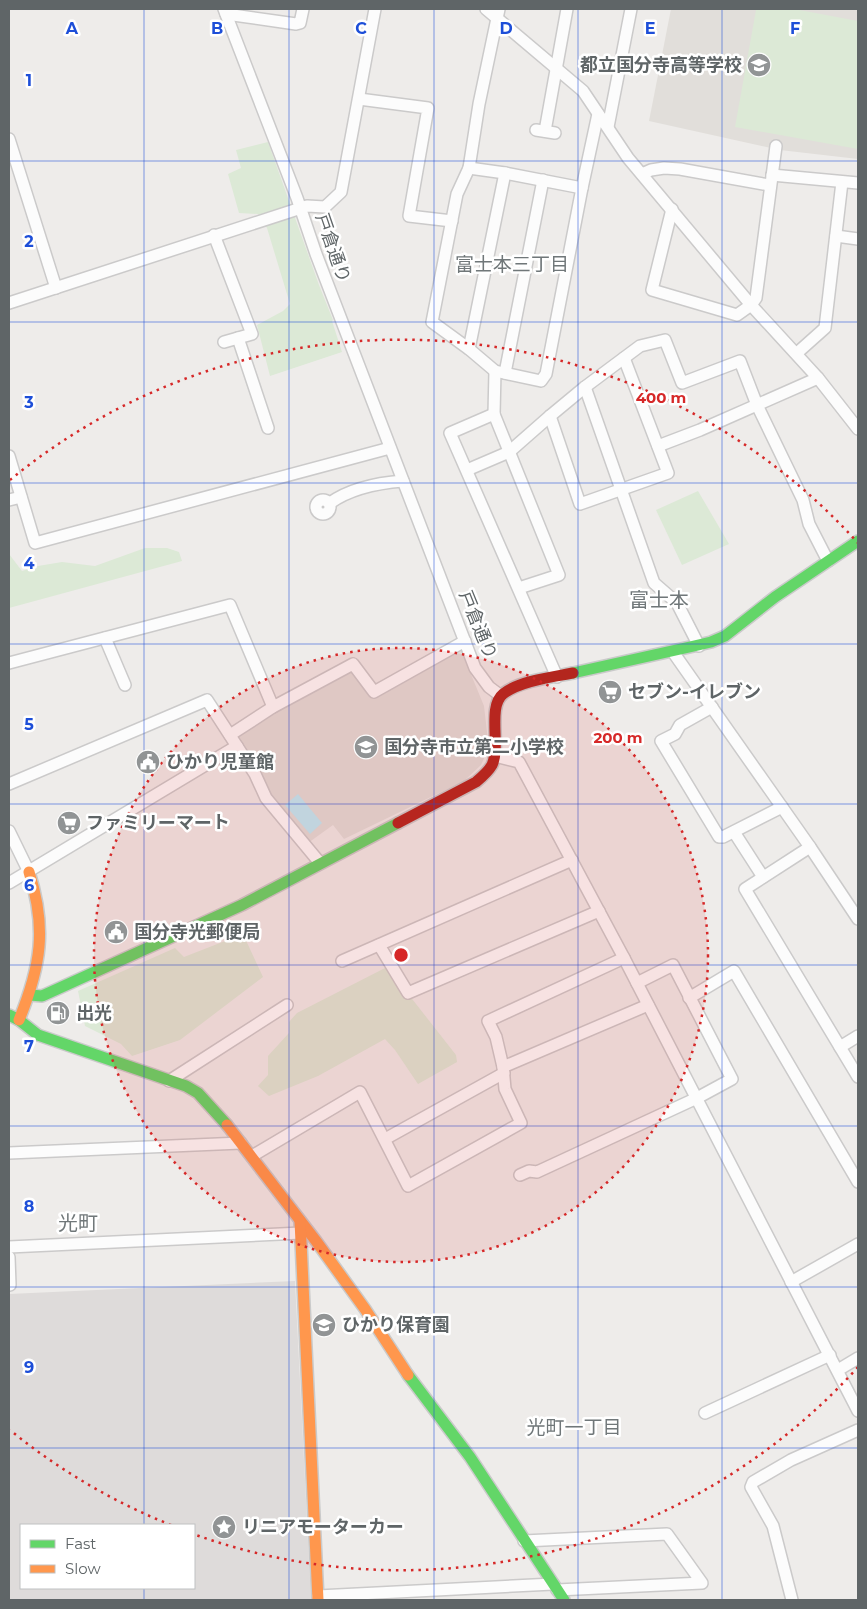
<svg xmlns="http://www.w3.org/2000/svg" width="867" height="1609" font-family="Montserrat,'Noto Sans JP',sans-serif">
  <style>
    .industrial { fill: #dedbda; fill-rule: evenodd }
    .education { fill: #e1deda }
    .green { fill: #dce9d6 }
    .water { fill: #bfecf7 }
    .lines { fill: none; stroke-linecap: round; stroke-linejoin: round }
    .street-casing { stroke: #cbcaca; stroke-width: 14 }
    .fast-casing { stroke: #cacaca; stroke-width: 14 }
    .slow-casing { stroke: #cacaca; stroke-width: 14 }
    .jam-casing { stroke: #cacaca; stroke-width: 14 }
    .street { stroke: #fcfcfc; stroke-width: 11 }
    .fast { stroke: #63d668; stroke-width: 11 }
    .slow { stroke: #ff974d; stroke-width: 11 }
    .jam { stroke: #b3261e; stroke-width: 11 }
    .grid { fill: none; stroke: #1d4ed8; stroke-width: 1; stroke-opacity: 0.55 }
    .ring { fill: none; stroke: #d62828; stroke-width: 2.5; stroke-dasharray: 2.5 5 }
    .labels { text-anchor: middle; stroke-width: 5; stroke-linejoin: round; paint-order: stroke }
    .poi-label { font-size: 18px; font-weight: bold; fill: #5f6567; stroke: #fff; text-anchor: start }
    .street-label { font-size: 18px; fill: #5f6567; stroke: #fff }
    .neighbourhood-label { font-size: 19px; fill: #707779; stroke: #fff }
    .quarter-label { font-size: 20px; fill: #707779; stroke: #fff }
    .grid-label { font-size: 16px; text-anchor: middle; font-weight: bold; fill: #1d4ed8; stroke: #fff; stroke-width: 5; stroke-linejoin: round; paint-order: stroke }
    .centre { fill: #d62828; stroke: #fff; stroke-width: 2.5 }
    .ring-label { font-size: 15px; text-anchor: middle; font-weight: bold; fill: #d62828; stroke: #fff; stroke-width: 5; stroke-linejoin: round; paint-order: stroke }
  </style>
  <rect width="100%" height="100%" fill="#eeecea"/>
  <path class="industrial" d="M295 1281 311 1600H9V1294ZM21 1525H194V1588H21Z"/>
  <g class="education">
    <polygon points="671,9 858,9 858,159 780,150 649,121"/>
    <polygon points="461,650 484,706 488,741 486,754 481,765 464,781 344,839 333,825 308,843 270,794 237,734 351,668 372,697"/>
  </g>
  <g class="green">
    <polygon points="757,9 794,9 858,21 858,149 735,127 756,10"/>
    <polygon points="268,142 319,285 333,320 332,321 342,352 270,376 257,325 283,311 290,304 267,228 258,214 239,213 228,174 241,168 236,150"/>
    <polygon points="698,491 729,544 682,565 656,510"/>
    <polygon points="145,548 167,548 179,552 182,561 9,608 9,554 22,571 38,566 62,562 95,566"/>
    <polygon points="243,934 263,977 180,1040 132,1056 121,1044 85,1026 78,991 175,948 184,957"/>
    <polygon points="387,967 456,1055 457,1062 418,1084 395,1050 385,1039 318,1076 269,1096 258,1086 268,1075 268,1056 289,1033 289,1022 297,1013"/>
  </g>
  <polygon class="water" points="298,794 322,823 310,834 285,805"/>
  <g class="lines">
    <g class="street-casing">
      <g id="street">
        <polyline points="224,9 297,198 316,254 475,668 489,687 501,696"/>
        <polyline points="486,9 583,91 628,158 751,305 818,378 858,429"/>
        <polyline points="499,9 479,104 469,168 457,194 432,322 469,349 495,371 541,381 546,374 582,188"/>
        <polyline points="226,14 296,24 300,23 303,9"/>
        <polyline points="359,99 428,108 409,216 452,221"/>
        <polyline points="608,127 631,9"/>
        <polyline points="536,130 555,133"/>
        <polyline points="545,131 567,9"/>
        <polyline points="9,139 56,288"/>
        <polyline points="469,168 505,173 582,188 598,114"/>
        <polyline points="642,174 651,170 664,168 680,169 769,185"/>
        <polyline points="772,175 858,183"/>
        <polyline points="672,209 652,290 737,315 751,305 756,298 776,146"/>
        <polyline points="214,235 252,334 224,342"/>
        <polyline points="836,236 858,239"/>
        <polyline points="9,303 301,208 307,206 325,207 341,192 375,9"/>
        <polyline points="238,338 268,428"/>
        <polyline points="469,349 505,173"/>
        <polyline points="797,353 825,328 842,182"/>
        <polyline points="495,371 494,414 559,575 519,588"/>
        <polyline points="505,373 543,180"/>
        <polyline points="585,387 654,583 677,603 699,646"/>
        <polyline points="494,414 450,433 557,677"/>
        <polyline points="550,416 580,504 668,473 624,358"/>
        <polyline points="658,446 700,430 818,378"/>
        <polyline points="9,456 35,543 390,448"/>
        <polyline points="467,470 509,452 550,416 585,387 640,346 665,340 682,383 740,361 757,405 803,500 809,524 828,561"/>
        <circle cx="323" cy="507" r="7"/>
        <polyline points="9,500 21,497"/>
        <path d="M330 503C351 488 377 483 403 481"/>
        <polyline points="105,638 125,685"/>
        <polyline points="673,652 810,847 858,919"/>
        <polyline points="9,663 230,605 273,707"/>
        <polyline points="712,707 680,725 675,734 661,741 719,837 723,837 782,807"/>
        <polyline points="230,735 273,707 353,664 374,692 465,641"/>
        <polyline points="495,756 519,762 624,958 858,1411"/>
        <polyline points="9,784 207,700 255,774 266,798 320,863"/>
        <polyline points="9,831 29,872"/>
        <polyline points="734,832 763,877"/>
        <polyline points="810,847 745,889 858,1077"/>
        <polyline points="9,883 237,746"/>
        <polyline points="379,945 408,993 599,911"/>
        <polyline points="342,961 572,860"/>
        <polyline points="689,998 734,971 858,1182"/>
        <polyline points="840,1047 858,1036"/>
        <polyline points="503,1067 648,1005"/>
        <polyline points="169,1081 287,1005"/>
        <polyline points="385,1139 504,1073"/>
        <polyline points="9,1153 241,1143"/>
        <polyline points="252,1156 360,1092 408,1186 521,1123 505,1089 503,1067 496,1037 488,1021 624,958"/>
        <polyline points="520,1175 529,1171 537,1172 697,1098 732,1079 673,965 637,983"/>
        <polyline points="9,1247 301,1233"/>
        <polyline points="9,1257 10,1285"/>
        <polyline points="791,1282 858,1244"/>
        <polyline points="838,1370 858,1358"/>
        <polyline points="705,1413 830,1355"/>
        <polyline points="524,1541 667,1534 702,1583 557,1590"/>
        <polyline points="318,1596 553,1584"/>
        <polyline points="792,1600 773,1526 751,1487 753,1482 791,1460 858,1430"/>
      </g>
    </g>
    <g class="fast-casing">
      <g id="fast">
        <polyline points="573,673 694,646 711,642 725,636 775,597 858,541"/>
        <polyline points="30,995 42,996 242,905 398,823"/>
        <polyline points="9,1015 19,1020 38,1035 186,1086 198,1093 227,1125"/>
        <polyline points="408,1375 470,1457 564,1600"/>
      </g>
    </g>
    <g class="slow-casing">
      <g id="slow">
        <path d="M19 1020C41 966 47 928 29 872"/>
        <polyline points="227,1125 316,1241 365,1309 408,1375"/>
        <polyline points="300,1221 318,1600"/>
      </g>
    </g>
    <g class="jam-casing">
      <path id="jam" d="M398 823 476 782C482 777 488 772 492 765 501 747 487 707 503 694 519 681 552 677 573 673"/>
    </g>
    <use href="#street" class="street"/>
    <use href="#fast" class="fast"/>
    <use href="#slow" class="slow"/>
    <use href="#jam" class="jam"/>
  </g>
  <path class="grid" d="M144 9V1525M289 9V1600M434 9V1600M578 9V1600M722 9V1600M9 161H858M9 322H858M9 483H858M9 644H858M9 804H858M9 965H858M9 1126H858M9 1287H858M9 1448H858M144 1588V1600"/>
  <circle cx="401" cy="955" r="307" fill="#d62828" fill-opacity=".12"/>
  <g class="ring">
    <circle cx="401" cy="955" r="307"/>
    <path d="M858 1367A615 615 0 0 1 196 1535M171 1525A615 615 0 0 1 10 1430M10 480A615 615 0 0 1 858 543"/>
  </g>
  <defs>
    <g id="school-disc" transform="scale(1.25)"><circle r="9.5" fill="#919495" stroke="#fff"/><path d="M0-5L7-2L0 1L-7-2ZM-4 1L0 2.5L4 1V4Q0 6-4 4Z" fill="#fff"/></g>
    <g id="supermarket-disc" transform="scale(1.25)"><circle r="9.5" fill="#919495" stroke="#fff"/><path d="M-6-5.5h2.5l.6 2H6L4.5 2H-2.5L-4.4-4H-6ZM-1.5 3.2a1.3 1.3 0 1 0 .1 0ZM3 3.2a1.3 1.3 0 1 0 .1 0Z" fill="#fff"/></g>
    <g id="civic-disc" transform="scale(1.25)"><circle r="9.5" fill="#919495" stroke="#fff"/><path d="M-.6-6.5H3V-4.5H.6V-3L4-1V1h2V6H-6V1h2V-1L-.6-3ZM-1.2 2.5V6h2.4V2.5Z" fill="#fff"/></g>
    <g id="fuel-disc" transform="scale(1.25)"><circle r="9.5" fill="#919495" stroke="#fff"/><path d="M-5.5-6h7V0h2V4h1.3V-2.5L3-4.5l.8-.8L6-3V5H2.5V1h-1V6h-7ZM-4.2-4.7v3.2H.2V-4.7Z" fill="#fff"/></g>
    <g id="sight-disc" transform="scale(1.25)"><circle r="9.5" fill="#919495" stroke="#fff"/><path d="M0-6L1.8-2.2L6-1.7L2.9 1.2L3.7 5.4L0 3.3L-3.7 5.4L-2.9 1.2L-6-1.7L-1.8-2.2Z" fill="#fff"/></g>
  </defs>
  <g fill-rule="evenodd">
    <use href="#school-disc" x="759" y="65"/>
    <use href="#supermarket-disc" x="610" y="692"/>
    <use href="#school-disc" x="366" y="747"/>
    <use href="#civic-disc" x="148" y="762"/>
    <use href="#supermarket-disc" x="69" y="823"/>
    <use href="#civic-disc" x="116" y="932"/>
    <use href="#fuel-disc" x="58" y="1013"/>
    <use href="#school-disc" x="324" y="1325"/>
    <use href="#sight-disc" x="224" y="1527"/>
  </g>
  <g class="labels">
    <g class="poi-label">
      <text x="742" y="71" text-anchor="end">都立国分寺高等学校</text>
      <text x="628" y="698">セブン-イレブン</text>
      <text x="384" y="753">国分寺市立第二小学校</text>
      <text x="166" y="768">ひかり児童館</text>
      <text x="86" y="829">ファミリーマート</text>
      <text x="134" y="938">国分寺光郵便局</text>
      <text x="76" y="1019">出光</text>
      <text x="342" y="1331">ひかり保育園</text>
      <text x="242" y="1533">リニアモーターカー</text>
    </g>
    <g class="street-label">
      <text transform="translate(333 248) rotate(71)" y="6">戸倉通り</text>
      <text transform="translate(478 625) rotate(68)" y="6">戸倉通り</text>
    </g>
    <g class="neighbourhood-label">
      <text x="512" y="271">富士本三丁目</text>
      <text x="574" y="1434">光町一丁目</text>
    </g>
    <g class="quarter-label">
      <text x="659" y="607">富士本</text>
      <text x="78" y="1230">光町</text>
    </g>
  </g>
  <g class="grid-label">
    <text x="72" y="34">A</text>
    <text x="217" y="34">B</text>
    <text x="361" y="34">C</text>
    <text x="506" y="34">D</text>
    <text x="650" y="34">E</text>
    <text x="795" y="34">F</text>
    <text x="29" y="86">1</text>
    <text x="29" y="247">2</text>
    <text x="29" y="408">3</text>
    <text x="29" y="569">4</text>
    <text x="29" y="730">5</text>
    <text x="29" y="891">6</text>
    <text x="29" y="1052">7</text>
    <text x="29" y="1212">8</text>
    <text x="29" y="1373">9</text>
  </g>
  <circle cx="401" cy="955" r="8" class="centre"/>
  <g class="ring-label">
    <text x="661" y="403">400 m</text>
    <text x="618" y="743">200 m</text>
  </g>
  <rect width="867" height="1609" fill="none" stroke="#5f6567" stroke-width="20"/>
  <rect x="20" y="1524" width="175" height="65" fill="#ffffff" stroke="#bfc1c2"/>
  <rect x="30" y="1540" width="25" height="8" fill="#63d668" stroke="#bfc1c2"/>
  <text x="65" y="1549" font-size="15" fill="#5f6567">Fast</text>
  <rect x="30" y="1565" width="25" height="8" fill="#ff974d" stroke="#bfc1c2"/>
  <text x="65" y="1574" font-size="15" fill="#5f6567">Slow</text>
</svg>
